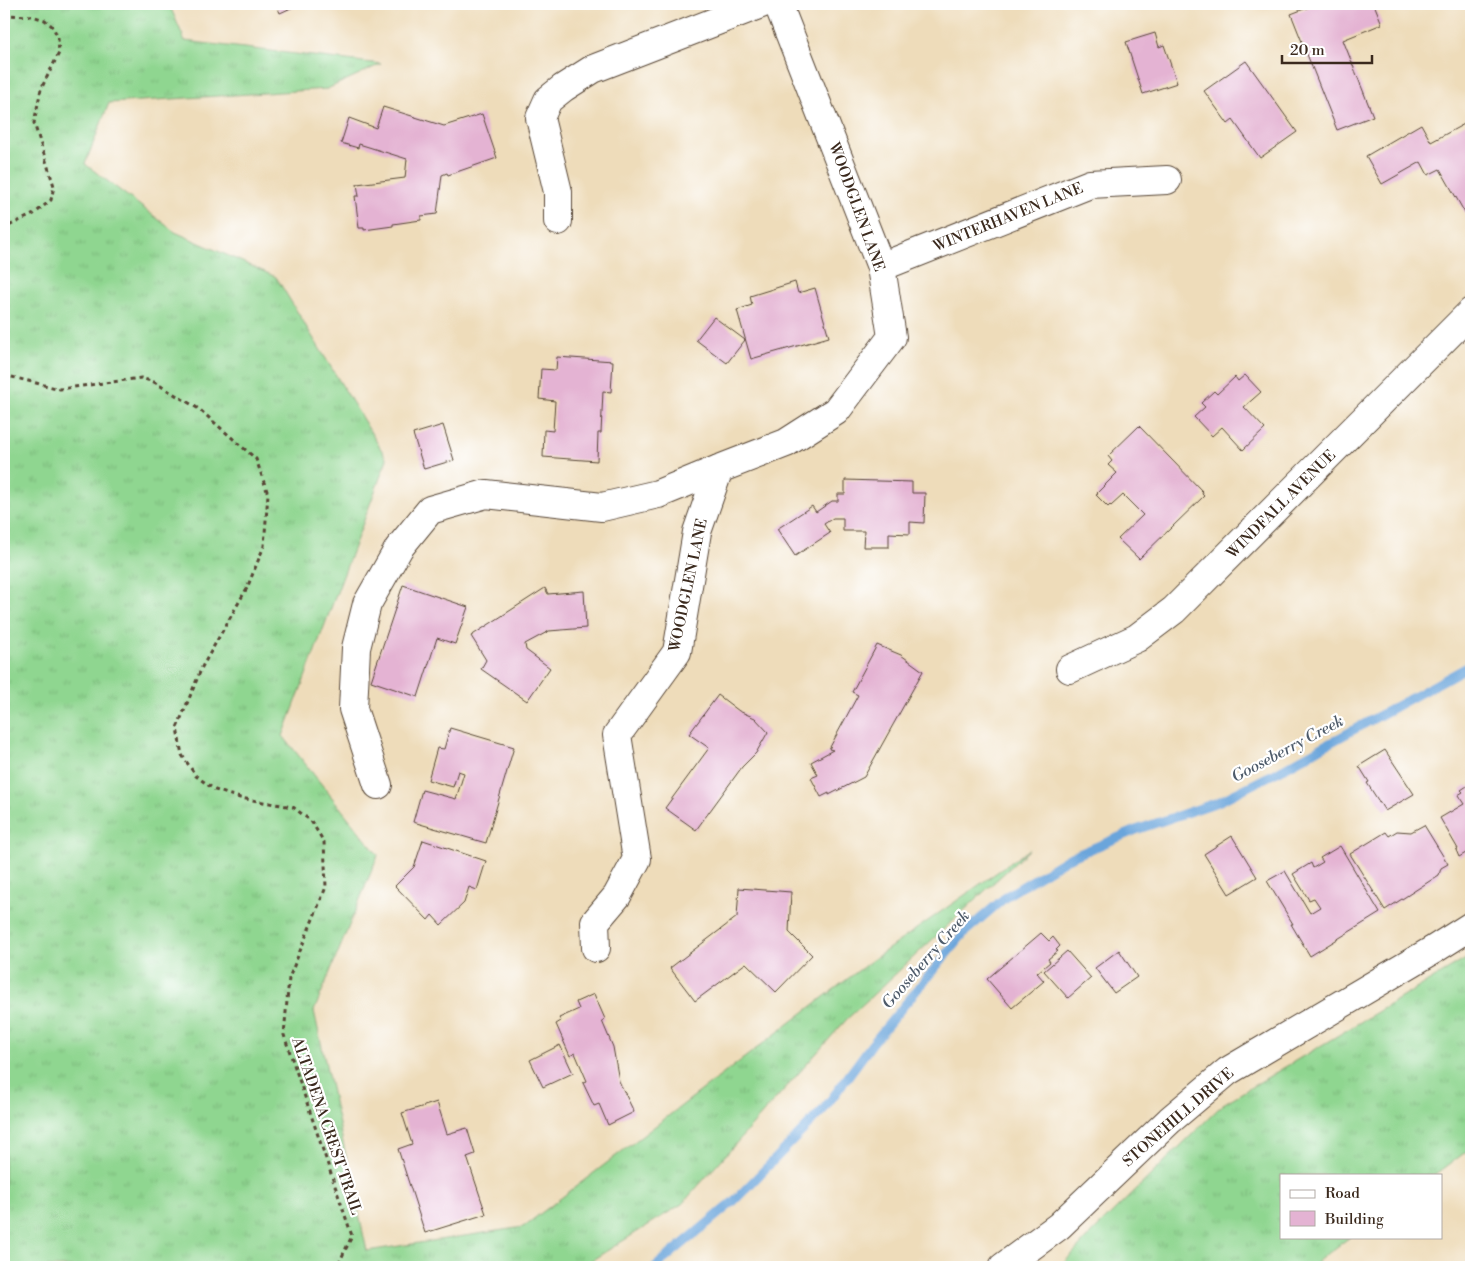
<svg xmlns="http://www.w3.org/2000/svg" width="1475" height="1271" font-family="'Libre Bodoni',serif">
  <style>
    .grass { fill: url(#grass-tufts); stroke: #658057 }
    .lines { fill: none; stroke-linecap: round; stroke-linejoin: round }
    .stream { stroke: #6ba5db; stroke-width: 9 }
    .building { fill: #e4b3d3 }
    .minor-casing { stroke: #564535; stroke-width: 30 }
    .path { stroke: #564535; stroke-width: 3; stroke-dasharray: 4 4; stroke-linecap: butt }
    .minor { stroke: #fff; stroke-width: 28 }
    .labels { text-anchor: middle; stroke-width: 4.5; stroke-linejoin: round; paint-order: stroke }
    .street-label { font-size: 15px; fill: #3b2a1e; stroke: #fff }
    .water-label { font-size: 16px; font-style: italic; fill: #4e5b6a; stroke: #fff }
  </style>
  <defs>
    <pattern id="grass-tufts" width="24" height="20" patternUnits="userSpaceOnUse" patternTransform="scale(1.25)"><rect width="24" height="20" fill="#8fd690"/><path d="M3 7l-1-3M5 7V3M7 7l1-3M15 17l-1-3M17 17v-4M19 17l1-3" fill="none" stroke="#7cb87c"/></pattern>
  </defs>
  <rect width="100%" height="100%" fill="#fff"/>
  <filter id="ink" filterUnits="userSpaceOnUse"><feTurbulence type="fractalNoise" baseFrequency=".02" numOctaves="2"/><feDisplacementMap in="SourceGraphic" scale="10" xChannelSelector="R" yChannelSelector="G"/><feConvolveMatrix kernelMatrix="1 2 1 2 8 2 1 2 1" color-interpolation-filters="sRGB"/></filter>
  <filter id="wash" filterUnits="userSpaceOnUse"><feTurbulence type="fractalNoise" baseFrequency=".0096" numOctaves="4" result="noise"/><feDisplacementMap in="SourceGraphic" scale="20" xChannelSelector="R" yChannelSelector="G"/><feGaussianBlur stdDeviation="1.12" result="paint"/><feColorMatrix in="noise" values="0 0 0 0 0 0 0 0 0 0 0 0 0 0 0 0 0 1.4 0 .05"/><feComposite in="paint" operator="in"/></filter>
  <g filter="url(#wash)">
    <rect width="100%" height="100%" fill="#eedcba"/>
    <g class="grass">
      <polygon points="4,4 169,4 185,41 381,64 327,89 109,103 85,164 175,232 276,277 387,459 283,736 378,855 314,1011 367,1251 523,1227 871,961 1030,849 847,1019 682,1204 581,1267 4,1267"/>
      <polygon points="1471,956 1471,1148 1435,1175 1281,1175 1281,1237 1350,1237 1310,1267 1060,1267 1092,1233 1223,1104"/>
    </g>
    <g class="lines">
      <polyline class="stream" points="655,1267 734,1201 824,1109 872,1044 965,932 1008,895 1067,859 1136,830 1218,802 1279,771 1471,665"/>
    </g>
    <g id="blocks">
      <g class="building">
        <polygon points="276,4 300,4 280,13"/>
        <polygon points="1317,4 1374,4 1382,24 1343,40 1373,116 1337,130 1291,14"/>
        <polygon points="1155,33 1159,47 1164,45 1177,83 1143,94 1126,42"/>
        <polygon points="1246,61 1297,132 1260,158 1233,120 1228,124 1204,91"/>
        <polygon points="383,107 444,126 482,114 497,158 448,175 447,173 442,175 437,214 421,216 421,220 393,224 393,226 364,230 364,228 359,228 355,196 359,196 357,184 405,178 407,159 359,144 358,148 341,143 349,118 376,128"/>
        <polygon points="1468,122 1471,128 1471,222 1470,222 1440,169 1428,175 1421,162 1382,184 1366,156 1421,124 1431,142"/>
        <polygon points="795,282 798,293 815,288 829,337 751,359 737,310 752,305 750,296"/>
        <polygon points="714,317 745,340 727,363 696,340"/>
        <polygon points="557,357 613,361 611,392 603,391 601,433 598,433 597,461 543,457 544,430 553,431 555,401 539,399 541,369 556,370"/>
        <polygon points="1245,375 1261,392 1244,407 1265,429 1243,450 1222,427 1212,436 1194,417 1205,407 1201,403 1214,391 1217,394 1235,377 1238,381"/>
        <polygon points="443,425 454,460 424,469 413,434"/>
        <polygon points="1139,426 1203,492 1202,494 1204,496 1139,559 1118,539 1143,515 1123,495 1111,506 1110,505 1108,507 1096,495 1098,494 1097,493 1117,473 1108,465 1112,461 1108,456"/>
        <polygon points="845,480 912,482 912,493 925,493 924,523 910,522 910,534 889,533 889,547 863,547 864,531 843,531 843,518 833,518 824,524 830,533 795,556 777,529 812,506 816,512 832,501 838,501 838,494 845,494"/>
        <polygon points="403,585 468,607 455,644 437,638 418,697 371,681"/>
        <polygon points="545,588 548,594 584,591 586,628 549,631 525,644 526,650 550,668 527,701 481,669 486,660 471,636"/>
        <polygon points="877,645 901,655 923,671 864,777 829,795 829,793 821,797 811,778 818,775 811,762 833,750 829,749 858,695 852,692"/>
        <polygon points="718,695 739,711 755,718 768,732 756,753 742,767 696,830 665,808 709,748 689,734"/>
        <polygon points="450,728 514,747 486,843 413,822 422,790 456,799 464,773 458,771 453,787 428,780 437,748 444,749"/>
        <polygon points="1385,750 1414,794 1385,811 1367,783 1369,782 1359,766"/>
        <polygon points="1467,786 1468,788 1471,786 1471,850 1459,857 1456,850 1458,849 1440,818 1464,804 1458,795 1463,792 1461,790"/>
        <polygon points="1424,825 1448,864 1441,868 1439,875 1385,910 1350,854 1386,832 1389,836 1397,831 1411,832"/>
        <polygon points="1232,836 1257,877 1229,894 1204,854"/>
        <polygon points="423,840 486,861 477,890 469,887 464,903 441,925 432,915 428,920 395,886 414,867"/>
        <polygon points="1340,846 1380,913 1310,956 1291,924 1293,924 1267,881 1285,871 1310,913 1320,907 1314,898 1309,900 1293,874 1311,863 1313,868 1323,862 1320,858"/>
        <polygon points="739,888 791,892 789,932 812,955 776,992 746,963 695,1001 670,968 737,917"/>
        <polygon points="1041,933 1049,941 1053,937 1060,946 1056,950 1058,951 1048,959 1050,962 1037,973 1044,981 1012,1008 987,979"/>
        <polygon points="1119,950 1137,977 1114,993 1095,968"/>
        <polygon points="1067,951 1091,978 1068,998 1044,971"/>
        <polygon points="594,994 605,1019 602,1021 613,1047 619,1081 634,1112 608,1125 599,1104 594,1106 583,1083 587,1081 575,1053 570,1056 556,1024 561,1021 559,1018 579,1009 576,1002"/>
        <polygon points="560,1045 573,1073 543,1087 530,1060"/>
        <polygon points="437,1102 447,1134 467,1128 475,1154 467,1157 486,1214 425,1233 398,1149 412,1144 402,1113"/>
      </g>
    </g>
  </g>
  <g filter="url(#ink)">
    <use href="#blocks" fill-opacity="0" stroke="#564535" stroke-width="1"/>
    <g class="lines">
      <g class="minor-casing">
        <g id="minor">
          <polyline points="558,221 558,192 540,118 548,100 563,88 593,69 761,4"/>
          <polyline points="881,267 1090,184 1167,180"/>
          <polyline points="1070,669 1137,638 1174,610 1471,312"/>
          <polyline points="378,785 353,709 356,648 367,604 399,548 430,510 486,494 602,507 658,494 719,469"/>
          <polyline points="596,948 595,922 617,896 637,859 617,735 677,652 697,532 719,469 786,443 836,411 892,337 881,267 778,4"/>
          <polyline points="1003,1267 1059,1226 1170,1120 1228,1071 1433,950 1471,926"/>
        </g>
      </g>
      <g class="path">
        <polyline points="4,15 32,16 45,20 53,27 58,38 59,53 41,89 34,123 54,186 51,200 34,214 4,228"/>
        <polyline points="4,375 60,389 141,378 154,382 199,409 256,459 268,494 264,546 247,588 202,667 177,728 182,755 196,776 215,790 240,798 293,807 311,821 324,842 326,887 289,978 284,1035 352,1236 337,1267"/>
      </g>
      <use href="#minor" class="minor"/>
    </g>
  </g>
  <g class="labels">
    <g class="street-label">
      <text transform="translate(857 207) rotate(70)" y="5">WOODGLEN LANE</text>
      <text transform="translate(1008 217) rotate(-22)" y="5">WINTERHAVEN LANE</text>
      <text transform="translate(1281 504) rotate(-45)" y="5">WINDFALL AVENUE</text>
      <text transform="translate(688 585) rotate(-78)" y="5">WOODGLEN LANE</text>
      <text transform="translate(1178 1117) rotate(-41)" y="5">STONEHILL DRIVE</text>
      <text transform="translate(327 1126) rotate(71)" y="5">ALTADENA CREST TRAIL</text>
    </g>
    <g class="water-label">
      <text transform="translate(1287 748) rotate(-28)" y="6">Gooseberry Creek</text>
      <text transform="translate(925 959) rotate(-49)" y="6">Gooseberry Creek</text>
    </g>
  </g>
  <rect width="1475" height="1271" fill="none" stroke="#fff" stroke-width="20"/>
  <rect x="1280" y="1174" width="162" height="65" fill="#ffffff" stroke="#b1aaa5"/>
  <rect x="1290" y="1190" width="25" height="8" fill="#ffffff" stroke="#b1aaa5"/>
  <text x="1325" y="1198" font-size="15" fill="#3b2a1e">Road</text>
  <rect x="1290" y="1211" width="25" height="15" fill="#e4b3d3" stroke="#b1aaa5"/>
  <text x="1325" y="1224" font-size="15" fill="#3b2a1e">Building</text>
  <path d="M1282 55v8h90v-8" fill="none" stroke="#3b2a1e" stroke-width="2.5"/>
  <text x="1290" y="55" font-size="15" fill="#3b2a1e" stroke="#ffffff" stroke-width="4" paint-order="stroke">20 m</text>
</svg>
